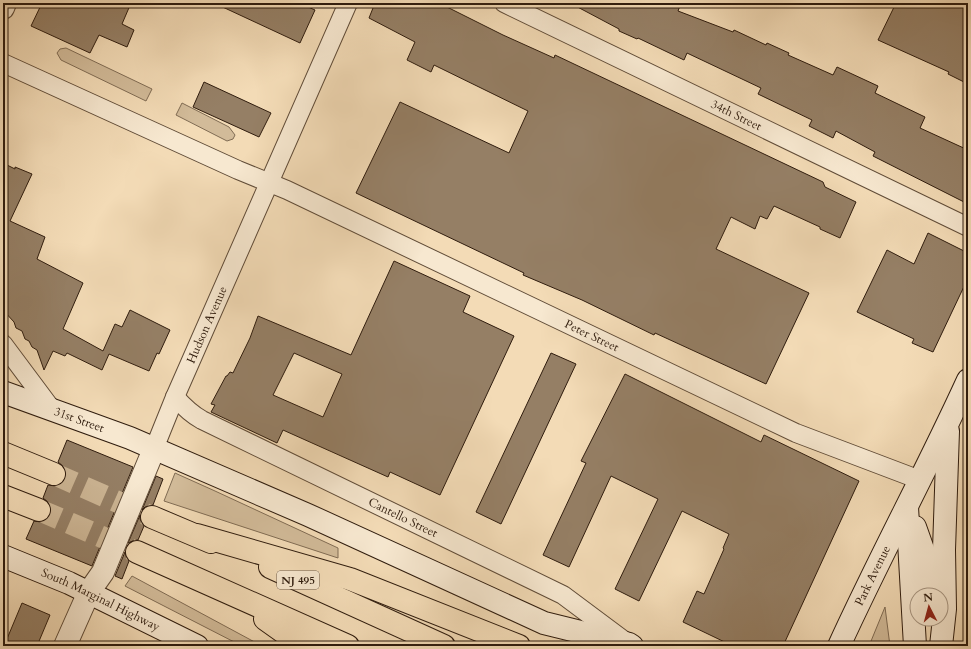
<svg xmlns="http://www.w3.org/2000/svg" width="971" height="649" font-family="Cardo,serif">
  <style>
    .green { fill: #d2bb99; stroke: #806c54 }
    .building { fill: #957f65; stroke: #2f1c0e; fill-rule: evenodd }
    .lines { fill: none; stroke-linecap: round; stroke-linejoin: round }
    .motorway-tunnel { stroke: #ccb594; stroke-width: 22; stroke-dasharray: 22 11; stroke-linecap: butt }
    .minor-casing { stroke: #604c38; stroke-width: 20 }
    .tertiary-casing { stroke: #604c38; stroke-width: 24 }
    .secondary-casing { stroke: #2f1c0e; stroke-width: 24 }
    .motorway-casing { stroke: #2f1c0e; stroke-width: 24 }
    .minor { stroke: #f7e8d0; stroke-width: 18 }
    .tertiary { stroke: #f7e8d0; stroke-width: 22 }
    .secondary { stroke: #f7e8d0; stroke-width: 22 }
    .motorway { stroke: #f3dbb6; stroke-width: 22 }
    .labels { text-anchor: middle; stroke-width: 3; stroke-linejoin: round; paint-order: stroke }
    .shield { fill: #f7e8d0; stroke: #6b5948; stroke-width: 1 }
    .shield-label { font-size: 11px; font-weight: bold; fill: #2f1c0e }
    .street-label { font-size: 12px; fill: #2f1c0e; stroke: #f7e8d0 }
  </style>
  <rect width="100%" height="100%" fill="#f3dbb6"/>
  <filter id="stains"><feTurbulence type="fractalNoise" baseFrequency=".005" numOctaves="4"/><feColorMatrix values="0 0 0 0 .2 0 0 0 0 .09 0 0 0 0 .02 0 0 0 .5 -.17"/></filter>
  <radialGradient id="worn" r=".72"><stop offset=".6" stop-color="#630" stop-opacity="0"/><stop offset="1" stop-color="#630" stop-opacity=".3"/></radialGradient>
  <g class="green">
    <polygon points="66,48 152,89 146,101 61,60 57,53 60,49"/>
    <polygon points="182,103 229,127 235,135 233,139 227,141 176,115"/>
    <polygon points="175,473 215,491 338,548 338,558 164,501"/>
    <polygon points="132,576 262,646 242,646 125,586"/>
    <polygon points="885,607 890,646 869,646"/>
  </g>
  <g class="building">
    <polygon points="42,3 131,3 122,24 134,30 127,47 99,35 90,53 31,26"/>
    <polygon points="214,3 299,3 315,10 300,43"/>
    <polygon points="375,3 439,3 503,35 554,58 555,55 823,182 825,187 856,202 840,238 820,229 820,227 774,206 767,219 760,216 755,229 731,217 716,249 809,293 766,384 655,333 654,335 582,300 523,275 524,273 356,193 400,102 509,153 528,111 434,65 431,72 407,60 415,42 369,18"/>
    <polygon points="570,3 681,3 678,11 733,32 734,30 766,45 767,43 789,53 788,55 833,75 837,67 878,86 875,93 925,117 920,128 968,150 968,204 873,156 875,152 836,131 833,138 809,126 812,120 758,94 761,88 687,53 684,60 638,38 637,39 619,31 619,29"/>
    <polygon points="896,3 968,3 968,84 948,74 949,72 878,40"/>
    <polygon points="204,82 271,113 259,137 193,107"/>
    <polygon points="3,163 15,169 15,167 32,174 10,221 45,237 37,259 83,283 63,329 103,351 115,324 122,327 130,310 170,330 159,354 157,353 149,371 109,354 102,370 67,353 65,356 53,351 44,370 37,350 32,347 29,341 25,339 22,331 16,328 14,322 3,310"/>
    <polygon points="928,233 968,253 968,278 933,352 912,343 914,339 857,312 887,250 914,264"/>
    <path d="M394 261 470 296 463 312 514 336 440 495 390 472 388 477 283 430 277 443 211 412 215 405 211 404 226 376H227L230 372 233 373 250 338 258 316 351 355ZM294 353 342 374 323 417 273 395Z"/>
    <polygon points="551,353 576,364 501,524 476,512"/>
    <polygon points="625,374 761,442 764,435 859,481 783,646 733,646 683,622 697,591 704,594 724,549 723,548 729,534 682,511 639,601 615,589 658,499 611,476 569,567 543,555 586,463 581,461"/>
    <polygon points="67,440 133,467 92,566 26,539 34,521 41,522 47,519 50,515 51,508 49,503 43,498 48,485 56,486 62,484 66,478 66,472 64,467 58,462"/>
    <polygon points="156,476 163,479 153,505 145,507 142,510"/>
    <polygon points="140,515 140,519 144,526 138,540 135,540 128,543"/>
    <polygon points="125,552 127,559 129,561 122,579 115,576"/>
    <polygon points="22,603 50,615 37,646 4,646"/>
  </g>
  <g class="lines">
    <g class="motorway-tunnel">
      <polyline points="54,474 152,517"/>
      <polyline points="39,510 137,552"/>
    </g>
    <g class="minor-casing">
      <g id="minor">
        <path id="s1" d="M504 3 968 227"/>
        <path id="s2" d="M3 63 238 170 287 190 796 433 920 480"/>
        <polyline points="3,344 53,411"/>
        <path id="s3" d="M175 397C183 406 191 414 202 420L563 595 626 642"/>
        <path id="s4" d="M154 449 175 397 348 3"/>
      </g>
    </g>
    <g class="tertiary-casing">
      <g id="tertiary">
        <polyline points="3,8 5,3"/>
        <polyline points="65,646 89,592 103,572 154,449"/>
      </g>
    </g>
    <g class="secondary-casing">
      <g id="secondary">
        <path id="s5" d="M3 392 130 438 308 515 544 623 629 644 632 646"/>
        <polyline points="907,507 915,646"/>
        <polyline points="915,527 931,572 934,595"/>
        <path id="s6" d="M3 556 69 583 197 646"/>
        <path id="s7" d="M839 646C880 556 927 470 968 380"/>
        <polyline points="941,646 945,609 944,550 948,431"/>
      </g>
    </g>
    <g class="motorway-casing">
      <g id="motorway">
        <polyline points="3,453 54,474"/>
        <polyline points="3,496 39,510"/>
        <polyline points="152,517 211,542"/>
        <polyline points="197,535 350,579 519,646"/>
        <polyline points="137,552 348,646"/>
        <polyline points="270,567 444,646"/>
        <polyline points="265,619 303,646"/>
      </g>
    </g>
    <use href="#minor" class="minor"/>
    <use href="#tertiary" class="tertiary"/>
    <use href="#secondary" class="secondary"/>
    <use href="#motorway" class="motorway"/>
  </g>
  <g class="labels">
    <rect class="shield" x="277" y="571" width="42" height="18" rx="3"/>
    <g class="shield-label">
      <text x="298" y="584">NJ 495</text>
    </g>
    <g class="street-label">
      <text dy="4" stroke="none"><textPath href="#s1" startOffset="258">34th Street</textPath></text>
      <text dy="4" stroke="none"><textPath href="#s4" startOffset="135">Hudson Avenue</textPath></text>
      <text dy="4" stroke="none"><textPath href="#s2" startOffset="649">Peter Street</textPath></text>
      <text dy="4" stroke="none"><textPath href="#s5" startOffset="81">31st Street</textPath></text>
      <text dy="4" stroke="none"><textPath href="#s3" startOffset="259">Cantello Street</textPath></text>
      <text dy="4" stroke="none"><textPath href="#s7" startOffset="78">Park Avenue</textPath></text>
      <text dy="4" stroke="none"><textPath href="#s6" startOffset="107">South Marginal Highway</textPath></text>
    </g>
  </g>
  <rect width="971" height="649" fill="none" stroke="#f3dbb6" stroke-width="16"/>
  <rect x="4" y="4" width="963" height="641" fill="none" stroke="#2f1c0e" stroke-width="2"/>
  <rect x="8" y="8" width="955" height="633" fill="none" stroke="#2f1c0e"/>
  <g transform="translate(929 607) rotate(354)"><circle r="19" fill="#f7e8d0" stroke="#a79682"/>
  <path d="M0-3L7 15L0 10L-7 15Z" fill="#8f2418"/>
  <text y="-6" font-size="11" font-weight="bold" text-anchor="middle" fill="#2f1c0e">N</text>
  </g>
  <rect width="100%" height="100%" filter="url(#stains)"/>
  <rect width="100%" height="100%" fill="url(#worn)"/>
</svg>
